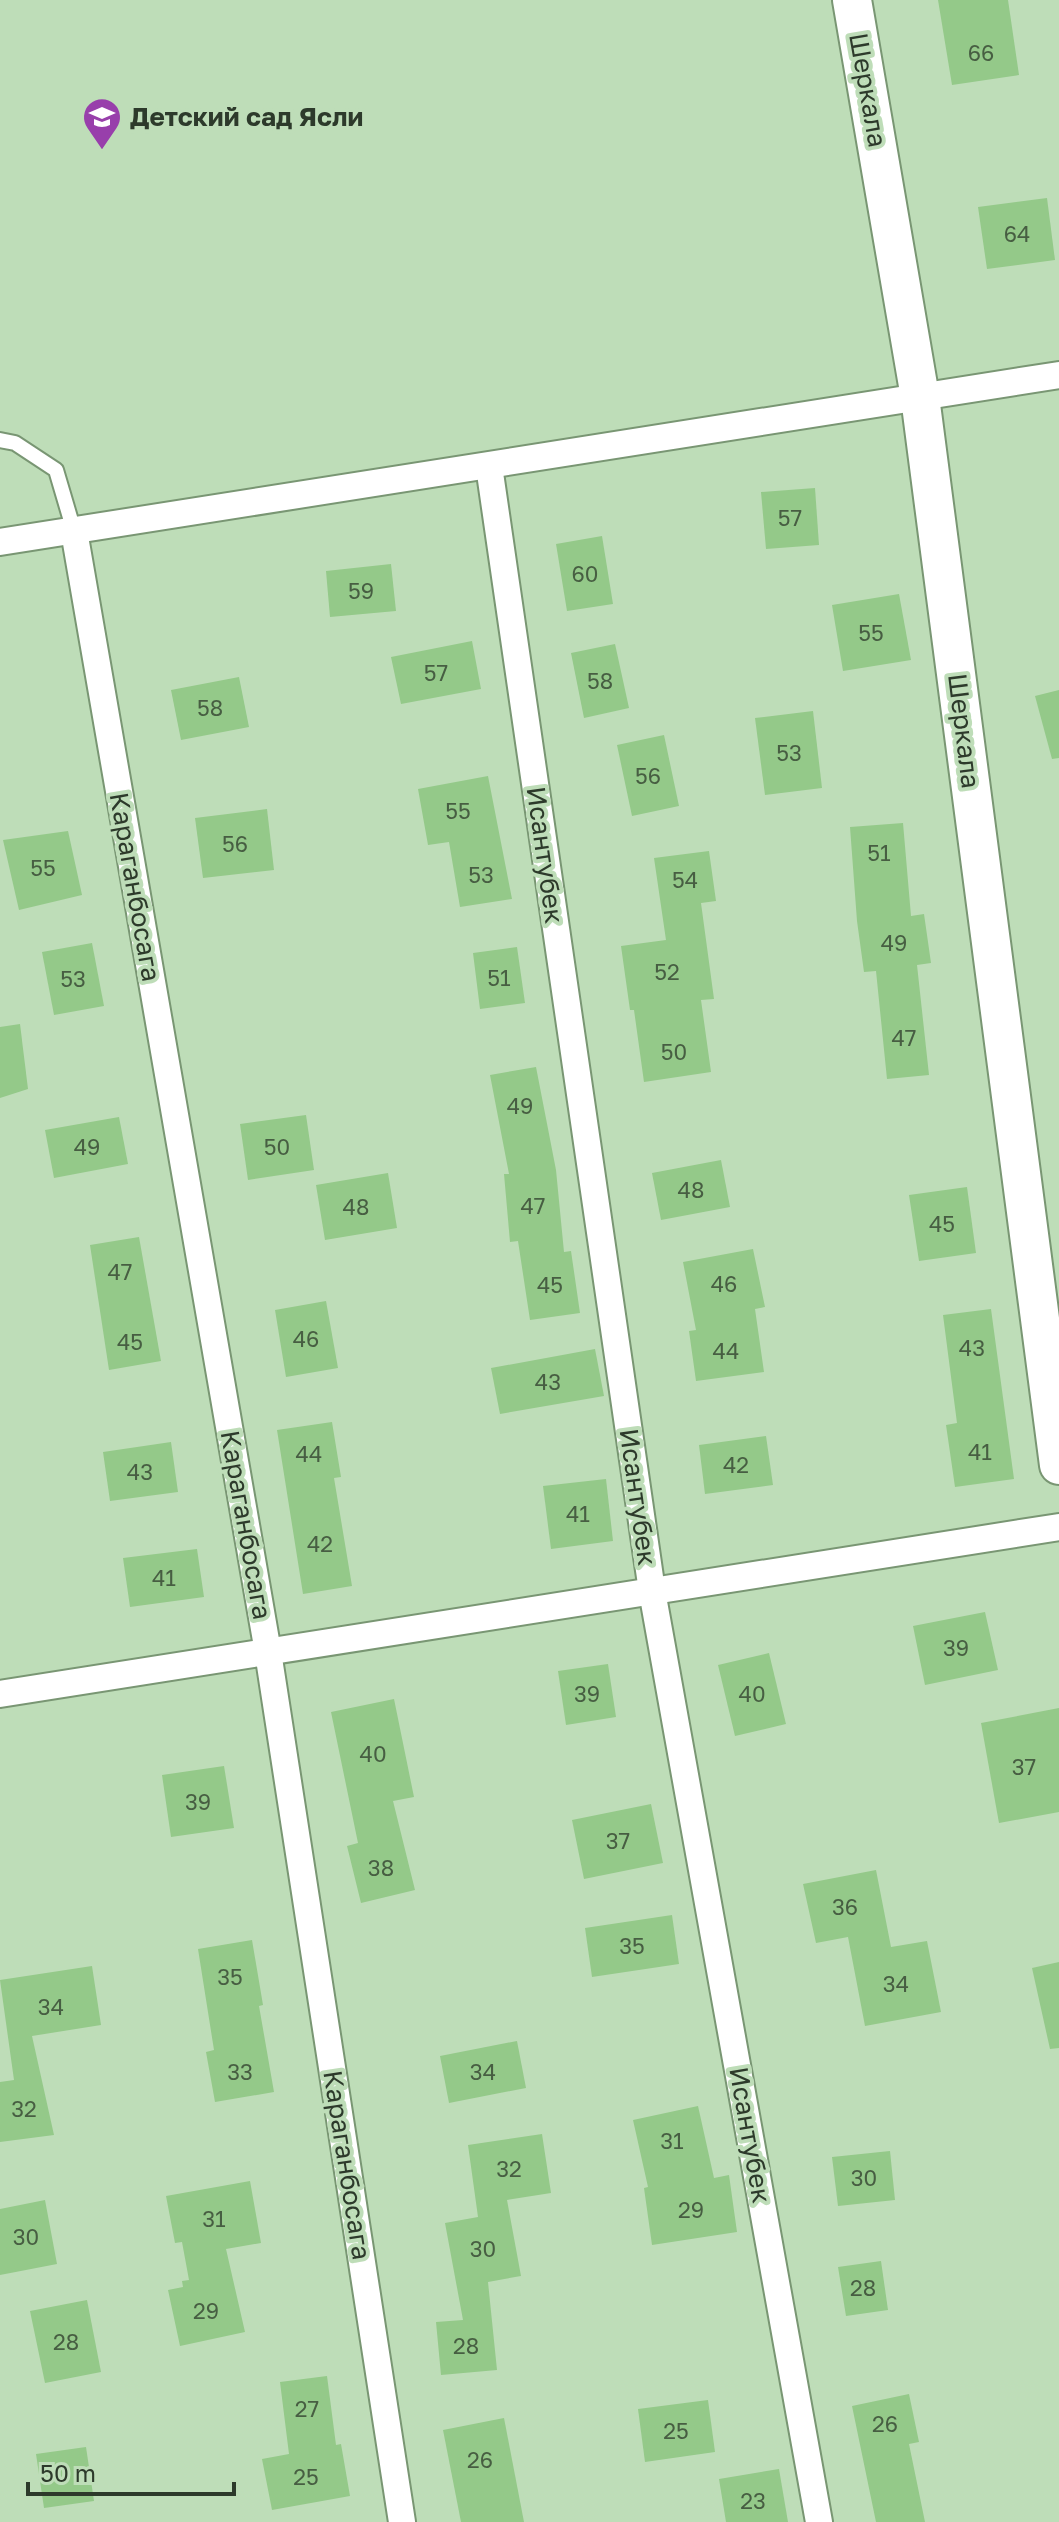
<svg xmlns="http://www.w3.org/2000/svg" width="1059" height="2522" font-family="'Golos Text',sans-serif">
  <style>
    .building { fill: #94c989 }
    .lines { fill: none; stroke-linecap: round; stroke-linejoin: round }
    .lane-casing { stroke: #799673; stroke-width: 18 }
    .street-casing { stroke: #799673; stroke-width: 30 }
    .secondary-casing { stroke: #799673; stroke-width: 42 }
    .lane { stroke: #fff; stroke-width: 14 }
    .street { stroke: #fff; stroke-width: 26 }
    .secondary { stroke: #fff; stroke-width: 38 }
    .labels { text-anchor: middle; stroke-width: 8; stroke-linejoin: round; paint-order: stroke }
    .number-label { font-size: 22px; fill: #475e42 }
    .street-label { font-size: 26px; fill: #2d3a2b; stroke: #beddb8 }
    .poi-label { font-size: 26px; font-weight: bold; fill: #2d3a2b; stroke: #beddb8; text-anchor: start }
  </style>
  <rect width="100%" height="100%" fill="#beddb8"/>
  <g class="building">
    <polygon points="938,0 1008,0 1019,75 952,85"/>
    <polygon points="1047,198 1055,260 987,269 978,207"/>
    <polygon points="815,488 819,545 766,549 761,492"/>
    <polygon points="602,536 613,604 567,611 556,544"/>
    <polygon points="391,564 396,611 330,617 326,571"/>
    <polygon points="899,594 911,660 843,671 832,605"/>
    <polygon points="472,641 481,689 401,704 391,657"/>
    <polygon points="615,644 629,708 584,718 571,653"/>
    <polygon points="239,677 249,727 181,740 171,690"/>
    <polygon points="1059,690 1059,758 1052,759 1035,696"/>
    <polygon points="813,711 822,788 765,795 755,718"/>
    <polygon points="664,735 679,806 632,816 617,745"/>
    <polygon points="488,776 512,899 460,907 449,842 428,845 418,789"/>
    <polygon points="267,809 274,870 203,878 195,818"/>
    <polygon points="903,823 911,916 924,914 931,963 917,965 929,1075 887,1079 876,971 864,972 857,921 850,827"/>
    <polygon points="68,831 82,895 19,910 3,840"/>
    <polygon points="709,851 716,901 701,903 714,999 701,1000 711,1072 644,1082 634,1010 630,1010 621,946 666,940 654,858"/>
    <polygon points="92,943 104,1006 54,1015 42,952"/>
    <polygon points="517,947 525,1003 480,1009 473,953"/>
    <polygon points="20,1024 28,1089 0,1098 0,1027"/>
    <polygon points="536,1067 556,1170 564,1252 571,1251 580,1313 530,1320 518,1241 510,1242 504,1174 509,1174 490,1075"/>
    <polygon points="306,1115 314,1170 248,1180 240,1124"/>
    <polygon points="119,1117 128,1164 54,1178 45,1130"/>
    <polygon points="721,1160 730,1207 661,1220 652,1173"/>
    <polygon points="388,1173 397,1228 325,1240 316,1185"/>
    <polygon points="967,1187 976,1253 919,1261 909,1195"/>
    <polygon points="139,1237 161,1361 109,1370 90,1245"/>
    <polygon points="753,1249 765,1307 755,1309 764,1372 696,1381 689,1331 696,1330 683,1262"/>
    <polygon points="326,1301 338,1368 286,1377 275,1310"/>
    <polygon points="991,1309 1014,1479 955,1487 946,1425 957,1423 943,1315"/>
    <polygon points="595,1349 604,1396 500,1414 491,1368"/>
    <polygon points="332,1422 341,1477 334,1478 352,1586 303,1594 277,1430"/>
    <polygon points="766,1436 773,1485 705,1494 699,1445"/>
    <polygon points="171,1442 178,1492 110,1501 103,1452"/>
    <polygon points="606,1479 613,1541 551,1549 543,1486"/>
    <polygon points="197,1549 204,1597 130,1607 123,1558"/>
    <polygon points="985,1612 998,1670 925,1685 913,1626"/>
    <polygon points="769,1653 786,1724 735,1736 718,1665"/>
    <polygon points="608,1664 616,1717 566,1725 558,1671"/>
    <polygon points="394,1699 414,1797 393,1801 415,1890 361,1903 347,1846 358,1843 331,1712"/>
    <polygon points="1059,1708 1059,1812 999,1823 981,1723"/>
    <polygon points="224,1766 234,1828 171,1837 162,1775"/>
    <polygon points="651,1804 663,1863 584,1879 572,1820"/>
    <polygon points="876,1870 891,1947 927,1941 941,2012 865,2026 848,1937 816,1943 803,1884"/>
    <polygon points="672,1915 679,1964 592,1977 585,1928"/>
    <polygon points="252,1940 263,2005 259,2006 274,2092 215,2102 206,2052 214,2050 198,1949"/>
    <polygon points="1059,1962 1059,2048 1050,2049 1032,1968"/>
    <polygon points="92,1966 101,2025 32,2036 54,2135 0,2142 0,2082 14,2080 0,1980"/>
    <polygon points="517,2041 526,2088 449,2103 440,2056"/>
    <polygon points="698,2106 714,2178 729,2175 737,2232 652,2245 644,2188 648,2187 633,2120"/>
    <polygon points="542,2134 551,2193 507,2200 521,2276 488,2282 497,2370 441,2375 436,2322 463,2320 445,2223 478,2217 468,2145"/>
    <polygon points="890,2151 895,2200 838,2206 832,2157"/>
    <polygon points="250,2181 261,2243 226,2249 245,2332 180,2346 168,2290 183,2287 182,2281 189,2280 182,2242 175,2243 166,2196"/>
    <polygon points="45,2200 57,2264 0,2275 0,2209"/>
    <polygon points="881,2261 888,2310 846,2316 838,2267"/>
    <polygon points="87,2300 101,2372 45,2383 30,2311"/>
    <polygon points="327,2376 336,2445 341,2444 350,2496 272,2510 262,2459 289,2454 280,2382"/>
    <polygon points="909,2394 919,2442 909,2444 925,2522 876,2522 852,2406"/>
    <polygon points="708,2400 715,2452 645,2462 638,2409"/>
    <polygon points="504,2418 524,2522 461,2522 443,2430"/>
    <polygon points="86,2447 94,2501 44,2508 36,2454"/>
    <polygon points="779,2469 788,2522 726,2522 719,2479"/>
  </g>
  <g class="lines">
    <g class="lane-casing">
      <polyline id="lane" points="0,440 15,443 56,470 74,531"/>
    </g>
    <g class="street-casing">
      <g id="street">
        <polyline points="489,466 652,1591 819,2522"/>
        <polyline points="74,531 268,1652 402,2522"/>
        <polyline points="0,542 1059,375"/>
        <polyline points="0,1694 1059,1527"/>
      </g>
    </g>
    <g class="secondary-casing">
      <polyline id="secondary" points="852,0 920,397 1059,1465"/>
    </g>
    <use href="#lane" class="lane"/>
    <use href="#street" class="street"/>
    <use href="#secondary" class="secondary"/>
  </g>
  <defs>
    <g id="school-pin" transform="scale(2)"><path d="M0 17L-7.5 6A9.5 9.5 0 1 1 7.5 6Z" fill="#983fab" stroke="#beddb8"/><path d="M0-5L7-2L0 1L-7-2ZM-4 1L0 2.5L4 1V4Q0 6-4 4Z" fill="#fff"/></g>
  </defs>
  <g fill-rule="evenodd">
    <use href="#school-pin" x="102" y="117"/>
  </g>
  <g class="labels">
    <g class="number-label">
      <text x="981" y="61">66</text>
      <text x="1017" y="242">64</text>
      <text x="790" y="526">57</text>
      <text x="585" y="582">60</text>
      <text x="361" y="599">59</text>
      <text x="871" y="641">55</text>
      <text x="436" y="681">57</text>
      <text x="600" y="689">58</text>
      <text x="210" y="716">58</text>
      <text x="789" y="761">53</text>
      <text x="648" y="784">56</text>
      <text x="458" y="819">55</text>
      <text x="235" y="852">56</text>
      <text x="879" y="861">51</text>
      <text x="43" y="876">55</text>
      <text x="481" y="883">53</text>
      <text x="685" y="888">54</text>
      <text x="894" y="951">49</text>
      <text x="667" y="980">52</text>
      <text x="499" y="986">51</text>
      <text x="73" y="987">53</text>
      <text x="904" y="1046">47</text>
      <text x="674" y="1060">50</text>
      <text x="520" y="1114">49</text>
      <text x="87" y="1155">49</text>
      <text x="277" y="1155">50</text>
      <text x="691" y="1198">48</text>
      <text x="533" y="1214">47</text>
      <text x="356" y="1215">48</text>
      <text x="942" y="1232">45</text>
      <text x="120" y="1280">47</text>
      <text x="724" y="1292">46</text>
      <text x="550" y="1293">45</text>
      <text x="306" y="1347">46</text>
      <text x="130" y="1350">45</text>
      <text x="972" y="1356">43</text>
      <text x="726" y="1359">44</text>
      <text x="548" y="1390">43</text>
      <text x="980" y="1460">41</text>
      <text x="309" y="1462">44</text>
      <text x="736" y="1473">42</text>
      <text x="140" y="1480">43</text>
      <text x="578" y="1522">41</text>
      <text x="320" y="1552">42</text>
      <text x="164" y="1586">41</text>
      <text x="956" y="1656">39</text>
      <text x="587" y="1702">39</text>
      <text x="752" y="1702">40</text>
      <text x="373" y="1762">40</text>
      <text x="1024" y="1775">37</text>
      <text x="198" y="1810">39</text>
      <text x="618" y="1849">37</text>
      <text x="381" y="1876">38</text>
      <text x="845" y="1915">36</text>
      <text x="632" y="1954">35</text>
      <text x="230" y="1985">35</text>
      <text x="896" y="1992">34</text>
      <text x="51" y="2015">34</text>
      <text x="240" y="2080">33</text>
      <text x="483" y="2080">34</text>
      <text x="24" y="2117">32</text>
      <text x="672" y="2149">31</text>
      <text x="509" y="2177">32</text>
      <text x="864" y="2186">30</text>
      <text x="691" y="2218">29</text>
      <text x="214" y="2227">31</text>
      <text x="26" y="2245">30</text>
      <text x="483" y="2257">30</text>
      <text x="863" y="2296">28</text>
      <text x="206" y="2319">29</text>
      <text x="66" y="2350">28</text>
      <text x="466" y="2354">28</text>
      <text x="307" y="2417">27</text>
      <text x="885" y="2432">26</text>
      <text x="676" y="2439">25</text>
      <text x="480" y="2468">26</text>
      <text x="306" y="2485">25</text>
      <text x="753" y="2509">23</text>
    </g>
    <g class="street-label">
      <text transform="translate(868 90) rotate(80)" y="9">Шеркала</text>
      <text transform="translate(964 731) rotate(83)" y="9">Шеркала</text>
      <text transform="translate(545 855) rotate(82)" y="9">Исантубек</text>
      <text transform="translate(135 887) rotate(80)" y="9">Караганбосага</text>
      <text transform="translate(638 1497) rotate(82)" y="9">Исантубек</text>
      <text transform="translate(246 1525) rotate(80)" y="9">Караганбосага</text>
      <text transform="translate(750 2135) rotate(80)" y="9">Исантубек</text>
      <text transform="translate(347 2165) rotate(81)" y="9">Караганбосага</text>
    </g>
    <g class="poi-label">
      <text x="130" y="126">Детский сад Ясли</text>
    </g>
  </g>
  <path d="M28 2482v12h206v-12" fill="none" stroke="#2d3a2b" stroke-width="4"/>
  <text x="40" y="2482" font-size="24" fill="#2d3a2b" stroke="#beddb8" stroke-width="6" paint-order="stroke">50 m</text>
</svg>
